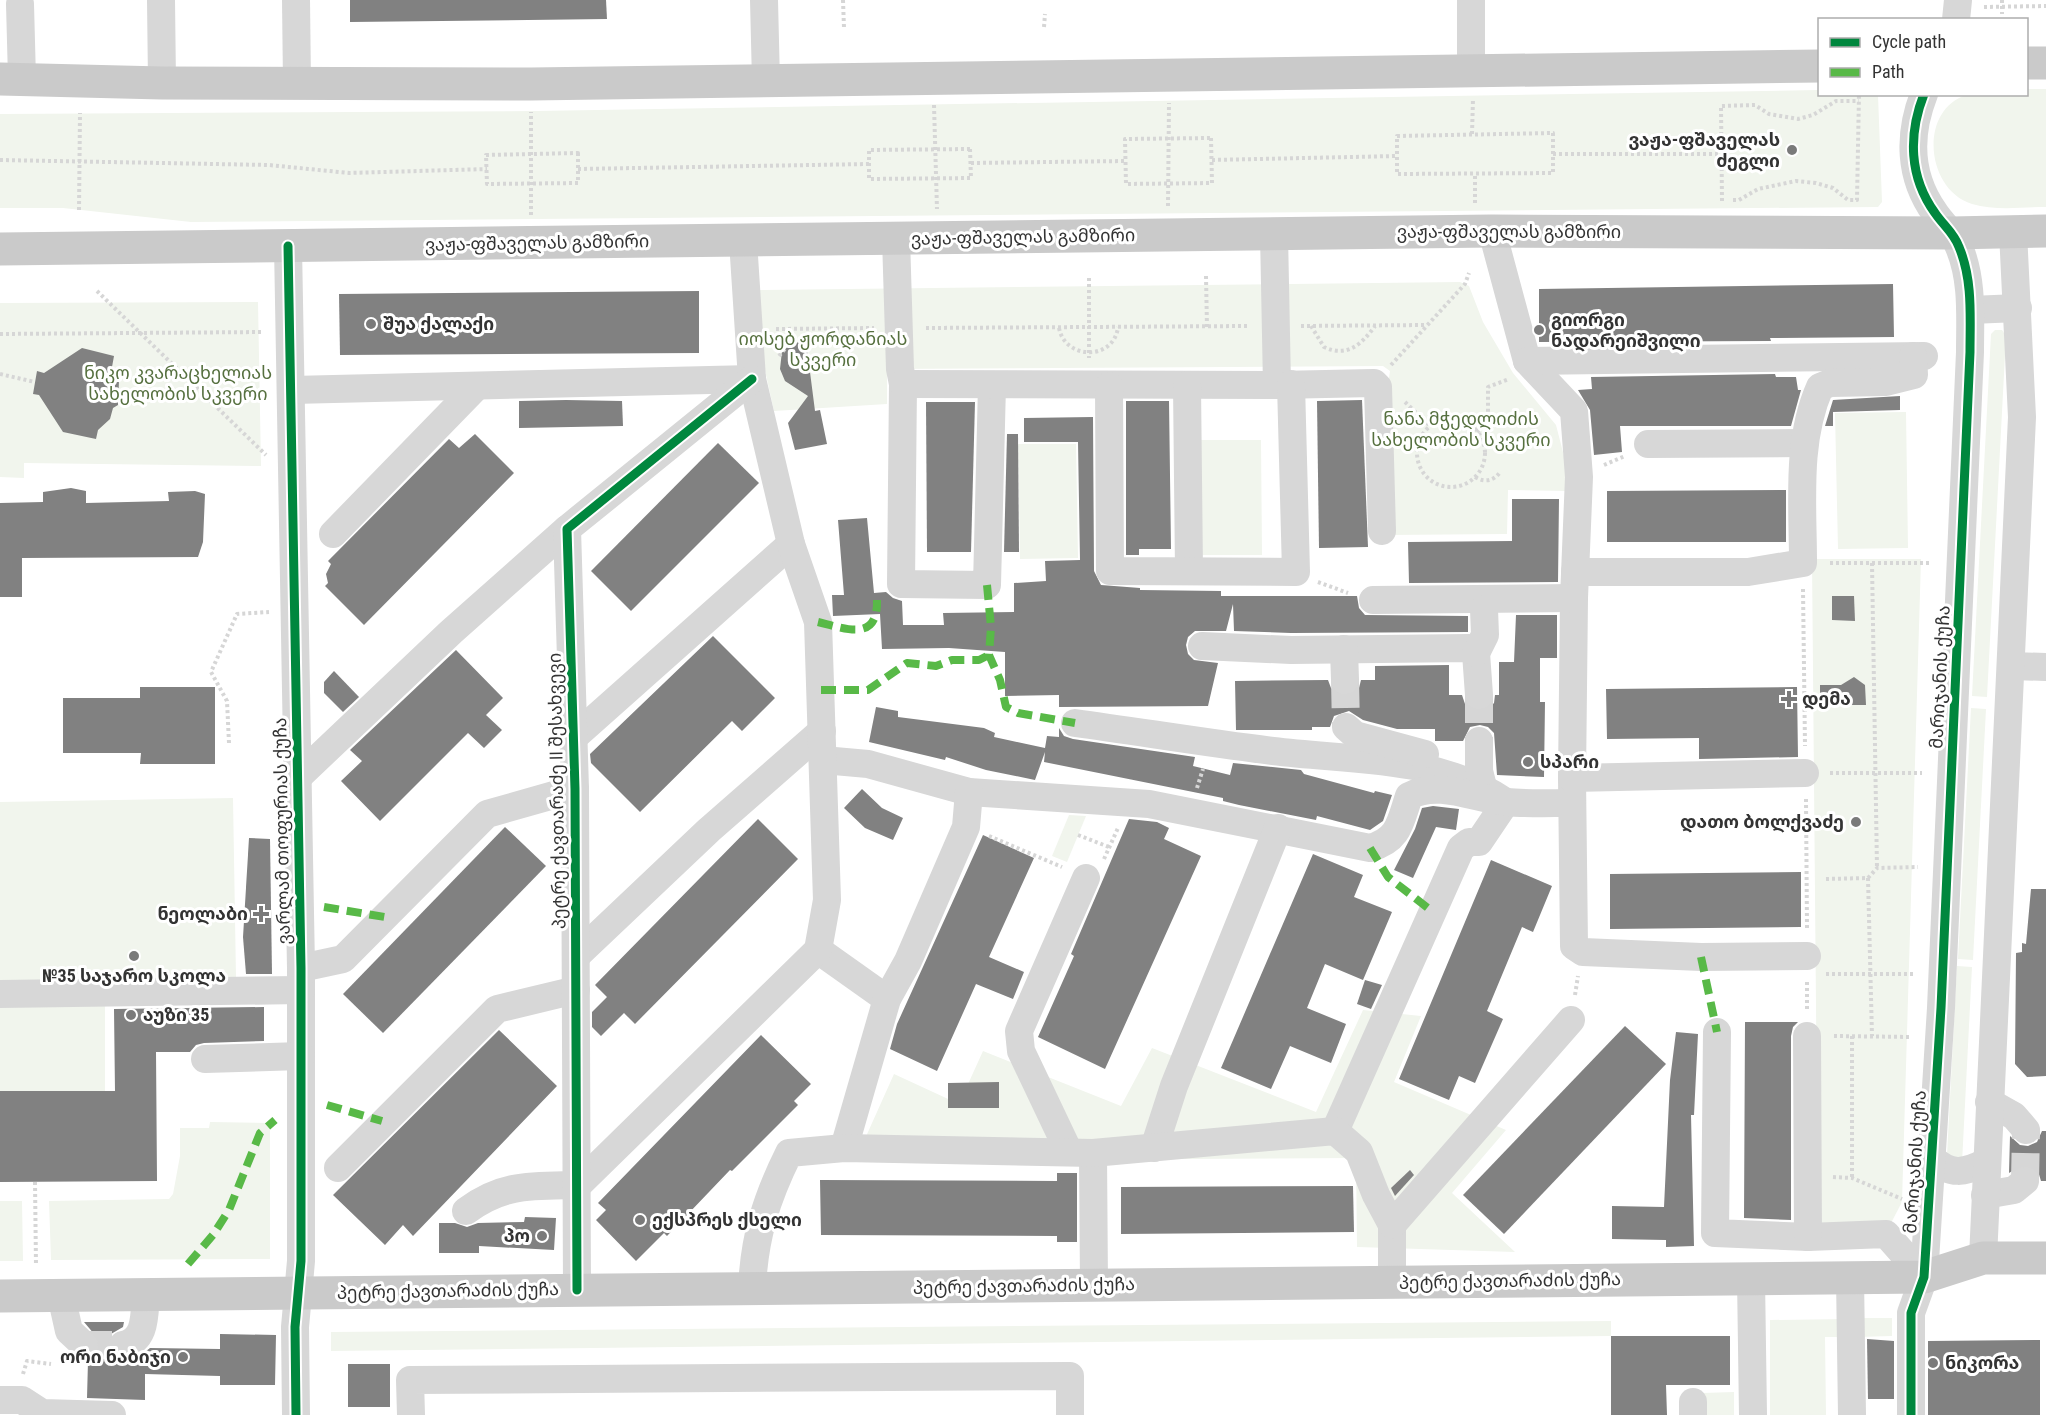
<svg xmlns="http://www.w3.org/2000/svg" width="2046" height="1415" font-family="'Roboto Condensed','Noto Sans Georgian',sans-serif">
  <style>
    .green { fill: #f1f5ed }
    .building { fill: #818181 }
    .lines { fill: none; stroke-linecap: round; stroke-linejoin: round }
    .minor-tunnel { stroke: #d6d6d6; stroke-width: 28; stroke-dasharray: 28 14; stroke-linecap: butt }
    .path { stroke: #d6d6d6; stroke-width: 4; stroke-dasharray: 3 3; stroke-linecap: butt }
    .minor { stroke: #d7d7d7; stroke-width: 28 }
    .major { stroke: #cacaca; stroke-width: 33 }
    .quiet { stroke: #58b947; stroke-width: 8; stroke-dasharray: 15 8; stroke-linecap: butt }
    .cycleway-casing { stroke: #fff; stroke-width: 13 }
    .cycleway { stroke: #00873e; stroke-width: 9 }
    .poi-dot { fill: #7a7a7a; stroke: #fff; stroke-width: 2 }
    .labels { text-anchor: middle; stroke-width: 6; stroke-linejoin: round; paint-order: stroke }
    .poi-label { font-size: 18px; font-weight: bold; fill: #333; stroke: #fff; text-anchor: start }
    .street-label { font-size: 18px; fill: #333; stroke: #fff }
    .park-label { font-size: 18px; fill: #56703f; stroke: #fff }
  </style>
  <rect width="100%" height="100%" fill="#fff"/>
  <g class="green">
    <path d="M2027 89H2046V207C2023 207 1995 211 1972 204 1926 190 1918 111 1966 95 1980 90 2011 94 2026 94Z"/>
    <polygon points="1819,90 1820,94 1878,95 1882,202 1878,207 191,222 63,208 0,208 0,114 536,111"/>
    <polygon points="1460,282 1469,286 1483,322 1513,373 1556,425 1565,460 1567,491 1508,490 1507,534 1387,535 1385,406 1390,371 1383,366 887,369 887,404 774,411 760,348 759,290"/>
    <polygon points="258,302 261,466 24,463 24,478 0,477 0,303"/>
    <polygon points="1995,330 2002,330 2006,336 1987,697 1972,696 1991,334"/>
    <polygon points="1906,412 1908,548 1838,549 1835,413"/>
    <polygon points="1199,440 1261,440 1262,555 1200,555"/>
    <polygon points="1018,444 1076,444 1078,558 1020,559"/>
    <polygon points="1812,559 1921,559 1902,1202 1891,1223 1818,1230"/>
    <polygon points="1971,708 1986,709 1973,960 1958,959"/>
    <polygon points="233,798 236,978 0,983 0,802"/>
    <polygon points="1069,815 1086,816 1067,862 1052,856"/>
    <polygon points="1957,966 1972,967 1962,1163 1947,1155"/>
    <rect x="0" y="1004" width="105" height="87"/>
    <polygon points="1363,1010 1421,1016 1394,1082 1506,1130 1452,1193 1515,1252 1357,1247 1356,1158 855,1161 894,1074 959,1104 983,1051 1121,1106 1152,1048 1316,1112"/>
    <polygon points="210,1122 270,1123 270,1259 51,1260 49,1201 169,1199 173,1194 180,1156 180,1128 209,1128"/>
    <polygon points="0,1201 22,1201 23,1261 0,1261"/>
    <polygon points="1857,1318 1892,1318 1892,1336 1857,1337"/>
    <polygon points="1846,1319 1846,1337 1825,1337 1826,1415 1770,1415 1770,1320"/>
    <polygon points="1611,1321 1611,1336 331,1351 331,1332"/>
    <polygon points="1734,1392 1734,1415 1702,1415 1702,1393"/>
  </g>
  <g class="building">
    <polygon points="350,0 606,0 607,19 350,22"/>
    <polygon points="1893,284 1894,337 1770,338 1771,341 1539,342 1539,289"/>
    <polygon points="699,291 699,353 340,355 339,294"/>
    <polygon points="806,341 815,411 820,410 827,444 795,450 788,423 808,396 785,381 780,369 782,351 794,343"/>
    <polygon points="82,348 114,356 112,367 119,380 118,405 113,408 110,419 98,430 96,439 63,432 39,395 33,394 37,371 44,373"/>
    <polygon points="1775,374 1776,377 1796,377 1798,390 1801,390 1791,426 1620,426 1622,452 1594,455 1590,410 1578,390 1592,389 1591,377"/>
    <polygon points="1900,396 1900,410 1833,412 1833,426 1825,426 1833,400"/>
    <polygon points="566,400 622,401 623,426 519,428 519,401"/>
    <polygon points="1362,400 1368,547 1319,548 1317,401"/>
    <polygon points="1126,401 1169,401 1171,549 1139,549 1139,555 1126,555"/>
    <polygon points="926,402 975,402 971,552 927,552"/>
    <polygon points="1093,417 1094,571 1101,585 1140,588 1140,590 1221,591 1221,596 1357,596 1359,608 1365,615 1468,616 1468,632 1291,633 1234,631 1233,604 1226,631 1195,631 1188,637 1186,645 1188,654 1194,660 1218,663 1208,706 1059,707 1059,695 1005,696 1005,652 949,648 882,649 880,614 833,616 832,595 844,595 838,520 867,518 874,593 886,592 893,598 902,601 903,625 944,625 943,613 1014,612 1014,583 1046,581 1045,561 1080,560 1078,442 1024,442 1024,418"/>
    <polygon points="475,434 514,473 364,625 325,586 328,583 326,574 331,564 328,561 449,439 459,448"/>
    <polygon points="1007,434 1018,434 1019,552 1004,552"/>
    <polygon points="718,443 759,483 631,611 591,571"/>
    <polygon points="71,488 86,491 86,503 169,501 168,492 195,491 205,494 203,542 198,557 22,558 22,597 0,597 0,503 43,502 43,492"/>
    <polygon points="1786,490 1786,542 1607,542 1607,491"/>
    <polygon points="1512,499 1559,499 1558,582 1409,583 1408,542 1512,541"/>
    <polygon points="1832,596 1854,596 1855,621 1832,620"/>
    <polygon points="1516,615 1557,615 1557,658 1540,658 1540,702 1545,702 1544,777 1497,775 1494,733 1488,727 1480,725 1470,727 1463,741 1435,741 1435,729 1397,729 1363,720 1349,711 1334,716 1330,727 1312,727 1312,730 1236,730 1235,681 1328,680 1331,688 1337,694 1346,696 1359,688 1361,680 1375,680 1375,666 1449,665 1449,695 1462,695 1465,704 1472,710 1488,709 1494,703 1495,695 1499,695 1499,662 1514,662"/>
    <polygon points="713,636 775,698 742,731 732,721 640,812 591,763 590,754"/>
    <polygon points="456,650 503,698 486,715 502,730 484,748 468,733 380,821 341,781 362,761 350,750"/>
    <polygon points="334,671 359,697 343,712 324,693 324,682"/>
    <polygon points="1854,677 1865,685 1866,705 1820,705 1820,685 1841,685"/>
    <polygon points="140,687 215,687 215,764 140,764 141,753 63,753 63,698 140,698"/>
    <polygon points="1797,687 1798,757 1699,759 1699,738 1607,739 1606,689"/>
    <polygon points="876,707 898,711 898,717 984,728 995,733 994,737 1045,748 1047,736 1059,737 1059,728 1064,736 1073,739 1195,757 1193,766 1230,775 1233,763 1301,770 1304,774 1374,793 1375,791 1392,795 1383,821 1370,830 1317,816 1316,820 1239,805 1223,801 1223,798 1044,762 1045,752 1035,780 986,770 946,757 945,760 869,742"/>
    <polygon points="862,789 882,808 903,818 893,840 865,828 844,808"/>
    <polygon points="1433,806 1459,809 1456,830 1436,827 1413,878 1394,870 1415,829 1422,808"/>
    <polygon points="758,819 798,859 635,1024 624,1013 601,1036 592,1027 592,1012 607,997 595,985"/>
    <polygon points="1129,819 1157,822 1169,828 1164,839 1201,856 1105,1069 1038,1037 1074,956 1071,954"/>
    <polygon points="505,827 546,866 383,1033 343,994"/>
    <polygon points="983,835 1034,858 989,957 1024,972 1013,999 976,984 937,1071 890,1049 897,1024"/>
    <polygon points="249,838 270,839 272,974 246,974 243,937"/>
    <polygon points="1313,854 1363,875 1354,897 1392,912 1363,980 1325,964 1307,1008 1346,1024 1331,1063 1290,1046 1271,1089 1221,1068"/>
    <polygon points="1491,860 1552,886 1533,932 1522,927 1487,1011 1503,1019 1475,1083 1459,1076 1449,1100 1399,1079"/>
    <polygon points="1801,872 1801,927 1610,929 1610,874"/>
    <polygon points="2031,889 2046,889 2046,1076 2027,1077 2015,1064 2016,953 2022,952 2022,943 2026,944"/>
    <polygon points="1365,980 1382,985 1371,1009 1357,1004"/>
    <polygon points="264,1007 264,1041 204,1043 196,1045 190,1052 156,1052 157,1181 0,1182 0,1091 115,1091 114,1009"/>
    <polygon points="1745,1022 1798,1022 1793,1027 1791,1036 1791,1220 1744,1218"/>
    <polygon points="1625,1026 1666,1064 1504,1234 1463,1195"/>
    <polygon points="499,1030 557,1086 413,1236 403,1225 385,1245 333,1195"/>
    <polygon points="1676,1032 1698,1034 1694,1115 1691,1115 1694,1246 1666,1247 1666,1240 1612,1239 1612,1206 1664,1207 1670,1080"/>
    <polygon points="761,1035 811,1084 794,1101 798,1105 732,1171 730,1170 667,1236 664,1233 636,1261 596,1220 606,1210 598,1203"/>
    <polygon points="999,1082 999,1108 948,1108 948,1083"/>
    <polygon points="2042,1131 2046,1131 2046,1181 2041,1181 2038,1171 2030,1165 2022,1165 2009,1173 2010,1136 2020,1145 2028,1146 2037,1142"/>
    <polygon points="1410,1170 1414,1175 1395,1196 1391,1188"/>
    <polygon points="1057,1173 1077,1173 1077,1242 1057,1242 1057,1236 821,1235 820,1180 1057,1181"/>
    <polygon points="1353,1186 1354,1232 1121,1234 1121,1187"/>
    <polygon points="525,1217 556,1218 554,1250 479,1246 479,1253 439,1253 439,1223 455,1223 467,1227 478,1223 524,1222"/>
    <polygon points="84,1322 124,1322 123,1327 111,1334 107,1343 112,1357 121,1361 137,1358 150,1348 220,1349 220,1334 276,1335 275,1385 220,1385 220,1376 145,1374 145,1400 87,1398 88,1361 96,1356 100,1341"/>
    <polygon points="1611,1336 1730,1336 1730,1385 1666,1385 1667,1415 1611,1415"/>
    <polygon points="1867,1339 1894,1341 1894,1399 1868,1399"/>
    <polygon points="2040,1340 2040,1415 1928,1415 1928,1341"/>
    <rect x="348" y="1364" width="42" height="43"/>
  </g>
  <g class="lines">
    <g class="minor-tunnel">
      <polyline points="1345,680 1346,727"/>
      <polyline points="1479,695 1479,741"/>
      <polyline points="2025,1181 2026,1130"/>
      <polyline points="84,1345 123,1345"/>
    </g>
    <g class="path">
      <polyline points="843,0 844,28"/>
      <polyline points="2002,0 2002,14"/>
      <polyline points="1984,7 2046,6"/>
      <polyline points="1044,27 1045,14"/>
      <polyline points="934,105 937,209"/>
      <polygon points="1553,133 1553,173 1397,174 1397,136"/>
      <polyline points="1472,134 1473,99"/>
      <polygon points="1211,138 1212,183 1126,184 1125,139"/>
      <polygon points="970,149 971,178 869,179 869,150"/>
      <polygon points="578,153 578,183 487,184 486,155"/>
      <polyline points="1553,154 1720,154"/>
      <polyline points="0,160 269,165 349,173 487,169"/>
      <polyline points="1212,160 1397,156"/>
      <polyline points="971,163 1125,161"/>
      <polyline points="578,169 869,164"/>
      <polyline points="1733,200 1739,200 1758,189 1796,181 1816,183 1833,188 1848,200 1857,200 1859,94"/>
      <polyline points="1722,201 1721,106 1755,105 1769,114 1798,119 1813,115 1836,101 1859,101"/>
      <polyline points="1475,203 1475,173"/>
      <polyline points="1168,206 1169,103"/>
      <polyline points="79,210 80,113"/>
      <polyline points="531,215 531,112"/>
      <polyline points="1206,276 1207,327"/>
      <polyline points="1089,278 1089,358"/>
      <polyline points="97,291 266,455"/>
      <polyline points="1301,326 1426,325"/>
      <path d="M1311 326 1324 347C1347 358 1362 344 1375 326"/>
      <polyline points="926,328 1249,326"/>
      <path d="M1059 328C1065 360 1114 361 1118 327"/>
      <polyline points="776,329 874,328"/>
      <polyline points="0,334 263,332"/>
      <polyline points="779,356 789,344 787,329"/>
      <polyline points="1391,365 1465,284 1469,273"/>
      <polyline points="0,374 35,382"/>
      <polyline points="1405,402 1430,426"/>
      <circle cx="1451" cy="453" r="34"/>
      <polyline points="1477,432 1488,418 1488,387 1509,379"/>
      <polyline points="1604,465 1625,456"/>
      <path d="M1475 477C1485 483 1494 481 1501 471"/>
      <polyline points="1830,563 1931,563"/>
      <polyline points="1872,563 1877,868"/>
      <polyline points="1318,582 1348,593"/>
      <polyline points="1803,589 1805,746"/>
      <polyline points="229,743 227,701 211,672 237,614 269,612"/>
      <polyline points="1830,773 1922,773"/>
      <polyline points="1197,788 1203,769"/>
      <polyline points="1806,799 1807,929"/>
      <polyline points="1078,835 1109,847"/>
      <polyline points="989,836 1062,867"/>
      <polyline points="1104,859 1118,828"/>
      <polyline points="1868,878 1872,1036"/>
      <polyline points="1826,879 1868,878 1877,868 1918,867"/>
      <polyline points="1826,974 1914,974"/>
      <polyline points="1807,982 1807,1010"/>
      <polyline points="1575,995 1578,976"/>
      <polyline points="1834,1036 1911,1037"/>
      <polyline points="1852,1036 1852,1178"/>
      <polyline points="1833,1177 1852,1178 1902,1199"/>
      <polyline points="35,1182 36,1266"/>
      <polyline points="23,1374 27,1361 51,1364"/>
    </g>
    <g class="minor">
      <polyline points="161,0 162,83"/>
      <polyline points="296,0 297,84"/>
      <polyline points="764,0 766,82"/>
      <polyline points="1471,0 1471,72"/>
      <polyline points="20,4 22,79"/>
      <polyline points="1956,20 1958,0"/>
      <polyline points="1492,231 1527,361 1574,411 1579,477 1574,598 1572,778 1574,946 1583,952 1701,957 1807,956"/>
      <polyline points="1274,234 1277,385 1374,383 1378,387 1382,531"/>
      <polyline points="896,238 900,369 903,384 901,584 987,585 992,385"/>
      <polyline points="288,246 301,968 301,1261 295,1327 296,1415"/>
      <polyline points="1971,310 2018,308"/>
      <polyline points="1527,361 1924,356"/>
      <polyline points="903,384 1277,385"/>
      <polyline points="1187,385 1189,571"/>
      <polyline points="1109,386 1110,571 1296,572 1291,384"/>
      <polyline points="292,390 752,379"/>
      <polyline points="1648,444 1804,443"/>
      <polyline points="333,534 477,386"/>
      <path d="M1575 572H1748L1803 563C1803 504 1796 441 1820 387L1830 383 1886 382 1914 375 1913 356"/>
      <polyline points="1373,600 1574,598"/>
      <polyline points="1202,646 1291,650 1469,648 1476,653 1479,695"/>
      <polyline points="1344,649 1345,680"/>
      <polyline points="1476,653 1485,635 1484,609"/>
      <polyline points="2011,666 2046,667"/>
      <path d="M1075 723C1141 732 1207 743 1273 751 1354 761 1436 755 1506 802L1479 842H1469L1461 848 1335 1131"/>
      <polyline points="1346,727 1355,735 1425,754"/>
      <polyline points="574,737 791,544"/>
      <polyline points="1479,741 1479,771 1483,787"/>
      <path d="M823 760 868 764 969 792 1149 804 1370 848C1399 840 1400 823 1409 796 1438 780 1475 799 1506 802 1527 804 1550 803 1572 803"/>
      <polyline points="298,777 451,632 567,529"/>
      <polyline points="1572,778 1805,773"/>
      <polyline points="818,950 887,999"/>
      <polyline points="576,956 709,830 822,731"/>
      <polyline points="301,968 343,959 487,814 575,789"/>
      <polyline points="0,994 301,990"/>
      <polyline points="1717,1032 1715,1233 1808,1237 1886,1234 1924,1277"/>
      <polyline points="1807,1036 1808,1237"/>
      <polyline points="205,1059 301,1056"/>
      <polyline points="1989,1102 2014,1116 2026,1130"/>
      <polyline points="844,1148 887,999 908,961 966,827 969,792"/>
      <polyline points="1154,1148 1174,1086 1278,828"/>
      <polyline points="1069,1152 1021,1051 1019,1031 1086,878"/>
      <polyline points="1093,1153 1094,1285"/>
      <path d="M1932 1158C1950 1176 1965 1173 1986 1162"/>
      <polyline points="338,1168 497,1009 576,990"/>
      <polyline points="1985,1195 2014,1190 2025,1181"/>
      <path d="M466 1211C503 1183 533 1186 578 1185L818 950 827 900 818 622 791 544 752 379 743 241"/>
      <polyline points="1983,1258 2022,417 2013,232"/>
      <polyline points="1850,1277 1852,1415"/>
      <polyline points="1751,1278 1753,1415"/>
      <polyline points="1392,1282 1392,1225"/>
      <path d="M752 1289C754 1238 766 1199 789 1153L844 1148 1093 1153 1335 1131 1359 1152 1376 1195 1392 1225 1571 1020"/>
      <polyline points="577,1290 575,789 567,529 752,379"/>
      <polyline points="61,1295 69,1331 84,1345"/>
      <path d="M123 1345C147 1340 144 1314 146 1294"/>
      <polyline points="0,1400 22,1400 42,1413 112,1415"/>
      <polyline points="411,1415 410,1380 1070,1376 1070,1415"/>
      <polyline points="1693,1415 1693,1402"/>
      <path d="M1911 1415V1313L1924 1277 1941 1008 1970 352C1970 317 1973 280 1959 247 1954 233 1943 225 1935 213 1909 177 1908 135 1924 94"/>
    </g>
    <g class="major">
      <polyline points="2026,63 2046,63"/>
      <polyline points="0,79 162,83 531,84 1820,66"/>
      <polyline points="0,249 1492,231 1952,233 2046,231"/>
      <polyline points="0,1296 1924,1277 1983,1258 2046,1258"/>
    </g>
    <g class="quiet">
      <polyline points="987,585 991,627 989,655 1000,680 1006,707 1018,713 1075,723"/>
      <path d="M818 622C847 629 878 642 877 600"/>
      <polyline points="821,690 868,690 907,663 936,666 952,660 979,660 989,655"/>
      <polyline points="1370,848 1388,877 1433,912"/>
      <polyline points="324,907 385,917"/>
      <polyline points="1701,957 1717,1032"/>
      <polyline points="327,1105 382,1121"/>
      <polyline points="188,1264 213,1235 229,1210 260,1133 275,1120"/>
    </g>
    <g class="cycleway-casing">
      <g id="cycleway">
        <polyline points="288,246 301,968 301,1261 295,1327 296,1415"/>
        <polyline points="577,1290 575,789 567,529 752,379"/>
        <path d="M1911 1415V1313L1924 1277 1941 1008 1970 352C1970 317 1973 280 1959 247 1954 233 1943 225 1935 213 1909 177 1908 135 1924 94"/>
      </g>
    </g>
    <use href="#cycleway" class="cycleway"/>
  </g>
  <g class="poi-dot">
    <circle cx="1792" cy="150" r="6"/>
    <circle cx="371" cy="324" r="6"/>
    <circle cx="1539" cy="330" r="6"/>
    <path d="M1786 690h6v6h6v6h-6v6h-6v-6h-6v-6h6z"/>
    <circle cx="1528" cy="762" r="6"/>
    <circle cx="1856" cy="822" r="6"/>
    <path d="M258 905h6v6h6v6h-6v6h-6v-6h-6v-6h6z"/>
    <circle cx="134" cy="956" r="6"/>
    <circle cx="131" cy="1015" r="6"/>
    <circle cx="640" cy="1220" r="6"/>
    <circle cx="542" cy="1236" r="6"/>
    <circle cx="183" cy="1357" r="6"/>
    <circle cx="1933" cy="1363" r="6"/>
  </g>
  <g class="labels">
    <g class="poi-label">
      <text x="1780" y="146" text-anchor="end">ვაჟა-ფშაველას<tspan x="1780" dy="21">ძეგლი</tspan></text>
      <text x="1551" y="326">გიორგი<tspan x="1551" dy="21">ნადარეიშვილი</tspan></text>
      <text x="383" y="330">შუა ქალაქი</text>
      <text x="1802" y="705">დემა</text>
      <text x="1540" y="768">სპარი</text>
      <text x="1844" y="828" text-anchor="end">დათო ბოლქვაძე</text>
      <text x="248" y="920" text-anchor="end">ნეოლაბი</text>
      <text x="134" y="982" text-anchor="middle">№35 საჯარო სკოლა</text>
      <text x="143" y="1021">აუზი 35</text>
      <text x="652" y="1226">ექსპრეს ქსელი</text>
      <text x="530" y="1242" text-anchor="end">პო</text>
      <text x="171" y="1363" text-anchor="end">ორი ნაბიჯი</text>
      <text x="1945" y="1369">ნიკორა</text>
    </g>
    <g class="street-label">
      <text x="1509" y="238">ვაჟა-ფშაველას გამზირი</text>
      <text transform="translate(1023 237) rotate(-1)" y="6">ვაჟა-ფშაველას გამზირი</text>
      <text transform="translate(537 243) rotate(-1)" y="6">ვაჟა-ფშაველას გამზირი</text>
      <text transform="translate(1940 677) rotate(-87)" y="6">მარიჯანის ქუჩა</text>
      <text transform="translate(557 791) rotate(-91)" y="6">პეტრე ქავთარაძე II შესახვევი</text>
      <text transform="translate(282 831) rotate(-91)" y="6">ვარლამ თოფურიას ქუჩა</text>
      <text transform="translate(1915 1162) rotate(-86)" y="6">მარიჯანის ქუჩა</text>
      <text transform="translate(1510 1281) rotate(-1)" y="6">პეტრე ქავთარაძის ქუჩა</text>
      <text transform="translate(1024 1286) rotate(-1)" y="6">პეტრე ქავთარაძის ქუჩა</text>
      <text transform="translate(448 1291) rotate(-1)" y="6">პეტრე ქავთარაძის ქუჩა</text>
    </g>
    <g class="park-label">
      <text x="823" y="345">იოსებ ჟორდანიას<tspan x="823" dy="21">სკვერი</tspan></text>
      <text x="178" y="379">ნიკო კვარაცხელიას<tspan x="178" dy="21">სახელობის სკვერი</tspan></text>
      <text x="1461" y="425">ნანა მჭედლიძის<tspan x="1461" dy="21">სახელობის სკვერი</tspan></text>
    </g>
  </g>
  <rect x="1818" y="18" width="210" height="78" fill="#ffffff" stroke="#adadad" stroke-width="1.5"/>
  <rect x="1830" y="38" width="30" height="9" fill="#00873e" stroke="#adadad" stroke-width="1.5"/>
  <text x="1872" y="48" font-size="18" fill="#333333">Cycle path</text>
  <rect x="1830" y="68" width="30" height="9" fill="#58b947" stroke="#adadad" stroke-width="1.5"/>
  <text x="1872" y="78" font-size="18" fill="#333333">Path</text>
</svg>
